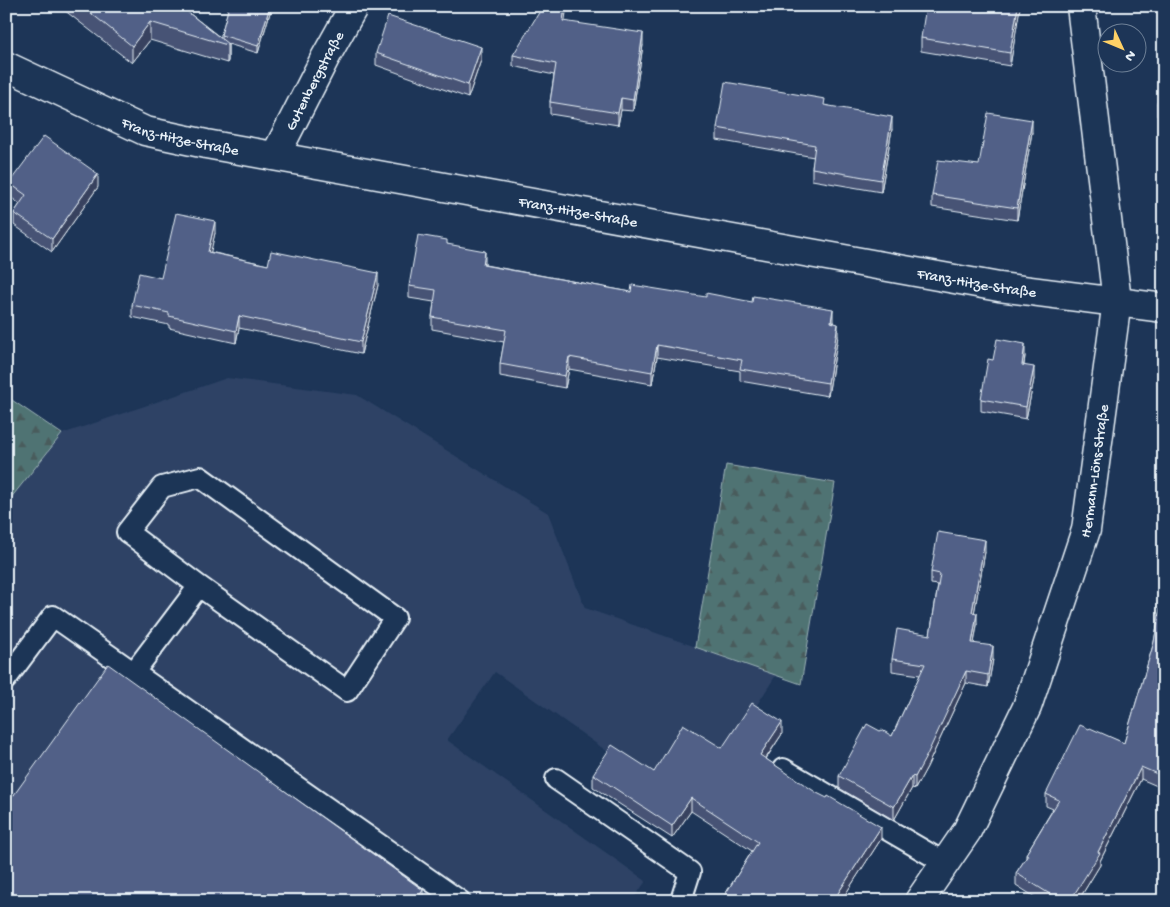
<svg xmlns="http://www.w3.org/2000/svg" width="1170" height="907" font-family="'Gochi Hand',sans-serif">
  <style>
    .built { fill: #2d4265 }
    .forest { fill: url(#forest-firs); stroke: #9cb2b6 }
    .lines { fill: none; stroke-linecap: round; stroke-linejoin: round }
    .lane-casing { stroke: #e8f1f8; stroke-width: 24 }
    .street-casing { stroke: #e8f1f8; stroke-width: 31 }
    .secondary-casing { stroke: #e8f1f8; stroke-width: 31 }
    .lane { stroke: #1d3557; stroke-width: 20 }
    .street { stroke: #1d3557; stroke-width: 28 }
    .secondary { stroke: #1d3557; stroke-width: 28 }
    .wall { fill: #465374; stroke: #e8f1f8 }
    .shaded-wall { fill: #39435e; stroke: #e8f1f8 }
    .building { fill: #516087; stroke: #e8f1f8 }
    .labels { text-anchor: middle; stroke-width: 4; stroke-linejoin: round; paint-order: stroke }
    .street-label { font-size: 15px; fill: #e8f1f8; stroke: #1d3557 }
  </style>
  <defs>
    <pattern id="forest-firs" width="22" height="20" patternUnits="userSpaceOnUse" patternTransform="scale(1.25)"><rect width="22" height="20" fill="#4f7373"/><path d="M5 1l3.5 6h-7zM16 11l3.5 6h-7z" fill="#4a5b5c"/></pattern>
  </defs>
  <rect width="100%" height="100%" fill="#1d3557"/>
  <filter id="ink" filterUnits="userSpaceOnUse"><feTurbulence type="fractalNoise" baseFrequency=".02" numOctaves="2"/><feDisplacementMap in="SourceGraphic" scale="10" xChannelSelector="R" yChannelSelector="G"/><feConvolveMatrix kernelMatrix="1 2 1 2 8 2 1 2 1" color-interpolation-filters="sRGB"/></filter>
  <g filter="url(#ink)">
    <polygon class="built" points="227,378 357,395 548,513 585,608 776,675 690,810 495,672 447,740 646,881 632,901 6,901 6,504 62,434"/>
    <g class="forest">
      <polygon points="6,396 62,434 6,504"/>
      <polygon points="726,465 835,483 801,684 695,647"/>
    </g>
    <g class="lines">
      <g class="lane-casing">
        <g id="lane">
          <polyline points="134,672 199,586 347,691 395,618 200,477 162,487 127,532 199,586"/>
          <polyline points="6,679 53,616 460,901"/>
          <polyline points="783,769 945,863"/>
          <polyline points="556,779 690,872 682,897 687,901"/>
        </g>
      </g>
      <g class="street-casing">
        <g id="street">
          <path id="s1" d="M6 66 145 131 206 144 999 287 1164 308"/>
          <path id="s2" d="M275 156 325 58 354 6"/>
        </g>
      </g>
      <g class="secondary-casing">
        <g id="secondary">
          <path id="s3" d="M919 901 967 831 1027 707 1086 530 1117 301 1081 6"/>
        </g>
      </g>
      <use href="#lane" class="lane"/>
      <use href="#street" class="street"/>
      <use href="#secondary" class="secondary"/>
    </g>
    <g class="wall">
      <polygon points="59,6 180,6 221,38 221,35 229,6 272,6 258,53 228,44 228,61 227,63 150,40 132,63"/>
      <polygon points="1020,6 1010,66 921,51 921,38"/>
      <polygon points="565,21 643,45 633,111 621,110 618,125 550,114 550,102 554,75 513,66 513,55"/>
      <polygon points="376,53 481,60 468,98 376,65"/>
      <polygon points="1164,70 1164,117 1157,116 1157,104"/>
      <polygon points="717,128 892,129 881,192 812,180 812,168 814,157 717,140"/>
      <polygon points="1032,132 1017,220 932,207 932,195"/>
      <polygon points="1164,177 1164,204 1161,204 1161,192"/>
      <polygon points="9,183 98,187 52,252 14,225 14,213 20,204 9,196"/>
      <polygon points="215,233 210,252 268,265 378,285 361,354 239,328 236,343 169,328 169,325 132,317 132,305 161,278"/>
      <polygon points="447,244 485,263 485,265 631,292 833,321 833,322 838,336 828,396 740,381 740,371 657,357 652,384 569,369 565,388 500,376 500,364 504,342 432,329 432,317 434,302 409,298 409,286"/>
      <polygon points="1025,356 1024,365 1034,379 1026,419 981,411 981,399 993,360"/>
      <polygon points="985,552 974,613 977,625 974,643 993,659 988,687 966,683 927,767 915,789 912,788 894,820 839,788 839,776 880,731 892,736 920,675 892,671 892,659 930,635 938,585 931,584 931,572"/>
      <polygon points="1164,587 1164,789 1141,779 1100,861 1100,865 1078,901 1041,901 1016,885 1016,873 1026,858 1026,854 1053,809 1046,806 1046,794 1089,729 1124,743 1154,642"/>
      <polygon points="782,734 766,759 881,839 841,901 721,901 752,851 691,811 672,838 593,787 593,774 654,772 722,748"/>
    </g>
    <g class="shaded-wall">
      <polygon points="270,6 272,6 258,53 258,46"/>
      <polygon points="565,6 567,6 563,33 563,21"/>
      <polygon points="1018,6 1020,6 1020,8 1010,66 1010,53"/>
      <polygon points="150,22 150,40 132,63 132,46"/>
      <polygon points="643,33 643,45 633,111 633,100"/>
      <polygon points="228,44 228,61 227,63 227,45"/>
      <polygon points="481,47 481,60 468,98 468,85"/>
      <polygon points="621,98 621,110 618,125 618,113"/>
      <polygon points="892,117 892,129 881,192 881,180"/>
      <polygon points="1032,120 1032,132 1017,220 1017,208"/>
      <polygon points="98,174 98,187 52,252 52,239"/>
      <polygon points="215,221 215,233 208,264 208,252"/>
      <polygon points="485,251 485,263 483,277 483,265"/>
      <polygon points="378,273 378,285 361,354 361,342"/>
      <polygon points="833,309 833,321 831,334 831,322"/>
      <polygon points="239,316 239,328 236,343 236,331"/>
      <polygon points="838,324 838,336 828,396 828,383"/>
      <polygon points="1025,344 1025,356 1022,377 1022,365"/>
      <polygon points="657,345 657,357 652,384 652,372"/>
      <polygon points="569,357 569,369 565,388 565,376"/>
      <polygon points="1034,367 1034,379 1026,419 1026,407"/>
      <polygon points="985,540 985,552 972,625 972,612"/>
      <polygon points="977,613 977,625 972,655 972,643"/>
      <polygon points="993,646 993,659 988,687 988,675"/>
      <polygon points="966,671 966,683 927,767 915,789 915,777"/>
      <polygon points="782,722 782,734 760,767 760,755"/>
      <polygon points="1141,767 1141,779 1100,861 1100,865 1078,901 1070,901 1098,852"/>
      <polygon points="912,776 912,788 894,820 894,807"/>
      <polygon points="691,798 691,811 672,838 672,826"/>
      <polygon points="881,827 881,839 841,901 833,901"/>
      <polygon points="423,890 423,901 416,901"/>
    </g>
    <g class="building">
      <polygon points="82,6 180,6 228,44 227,45 150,22 132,46"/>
      <polygon points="229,6 270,6 258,46 221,35"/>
      <polygon points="543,6 565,6 563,21 643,33 633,100 621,98 618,113 550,102 556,64 513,55"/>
      <polygon points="926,6 1018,6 1010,53 921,38"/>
      <polygon points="388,16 481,47 468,85 376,53"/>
      <polygon points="1164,70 1164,105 1157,104"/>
      <polygon points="725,82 825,99 824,105 892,117 881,180 812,168 815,145 717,128"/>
      <polygon points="988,113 1032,120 1017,208 932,195 938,160 979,165"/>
      <polygon points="44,136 98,174 52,239 14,213 26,195 9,183"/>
      <polygon points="1164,177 1164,192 1161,192"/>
      <polygon points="176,213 215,221 208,252 268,265 271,251 378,273 361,342 239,316 236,331 169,316 169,313 132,305 139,273 161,278"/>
      <polygon points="418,235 447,240 447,244 485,251 483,265 631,292 632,285 706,297 706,293 752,302 753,296 833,309 831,322 838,324 828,383 740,369 742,360 657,345 652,372 569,357 565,376 500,364 506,330 432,317 436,290 409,286"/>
      <polygon points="997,339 1025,344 1022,365 1034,367 1026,407 981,399 988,359 993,360"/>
      <polygon points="938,532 985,540 972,612 977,613 972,643 993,646 988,675 966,671 927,755 915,777 912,776 894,807 839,776 867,724 880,731 882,730 892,736 925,664 892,659 897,629 930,635 940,574 931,572"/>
      <polygon points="1164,587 1164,777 1141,767 1098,852 1100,853 1070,901 1061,901 1016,873 1028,855 1026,854 1059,800 1046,794 1080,725 1089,729 1090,728 1124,743 1154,642"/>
      <polygon points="108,664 423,890 416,901 6,901 6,806"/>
      <polygon points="752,703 782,722 760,755 817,793 827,798 828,796 881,827 833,901 721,901 758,842 691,798 672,826 593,774 612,745 654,772 683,724 722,748"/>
    </g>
  </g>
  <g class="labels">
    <g class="street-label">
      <text dy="5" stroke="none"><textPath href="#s2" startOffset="85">Gutenbergstraße</textPath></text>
      <text dy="5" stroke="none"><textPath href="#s1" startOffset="189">Franz-Hitze-Straße</textPath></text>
      <text dy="5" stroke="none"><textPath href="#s1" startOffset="594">Franz-Hitze-Straße</textPath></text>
      <text dy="5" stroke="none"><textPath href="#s1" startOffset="999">Franz-Hitze-Straße</textPath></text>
      <text dy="5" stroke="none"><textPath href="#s3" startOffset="469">Hermann-Löns-Straße</textPath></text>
    </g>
  </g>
  <rect width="1170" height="907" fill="none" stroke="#1d3557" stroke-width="25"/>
  <rect x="12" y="12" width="1145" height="882" fill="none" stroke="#e8f1f8" stroke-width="2" filter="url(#ink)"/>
  <g transform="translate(1122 48) rotate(134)"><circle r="24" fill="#1d3557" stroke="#6e8097"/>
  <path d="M0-4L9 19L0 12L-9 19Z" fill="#ffd166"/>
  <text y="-8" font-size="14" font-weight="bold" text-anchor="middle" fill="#e8f1f8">N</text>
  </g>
</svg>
